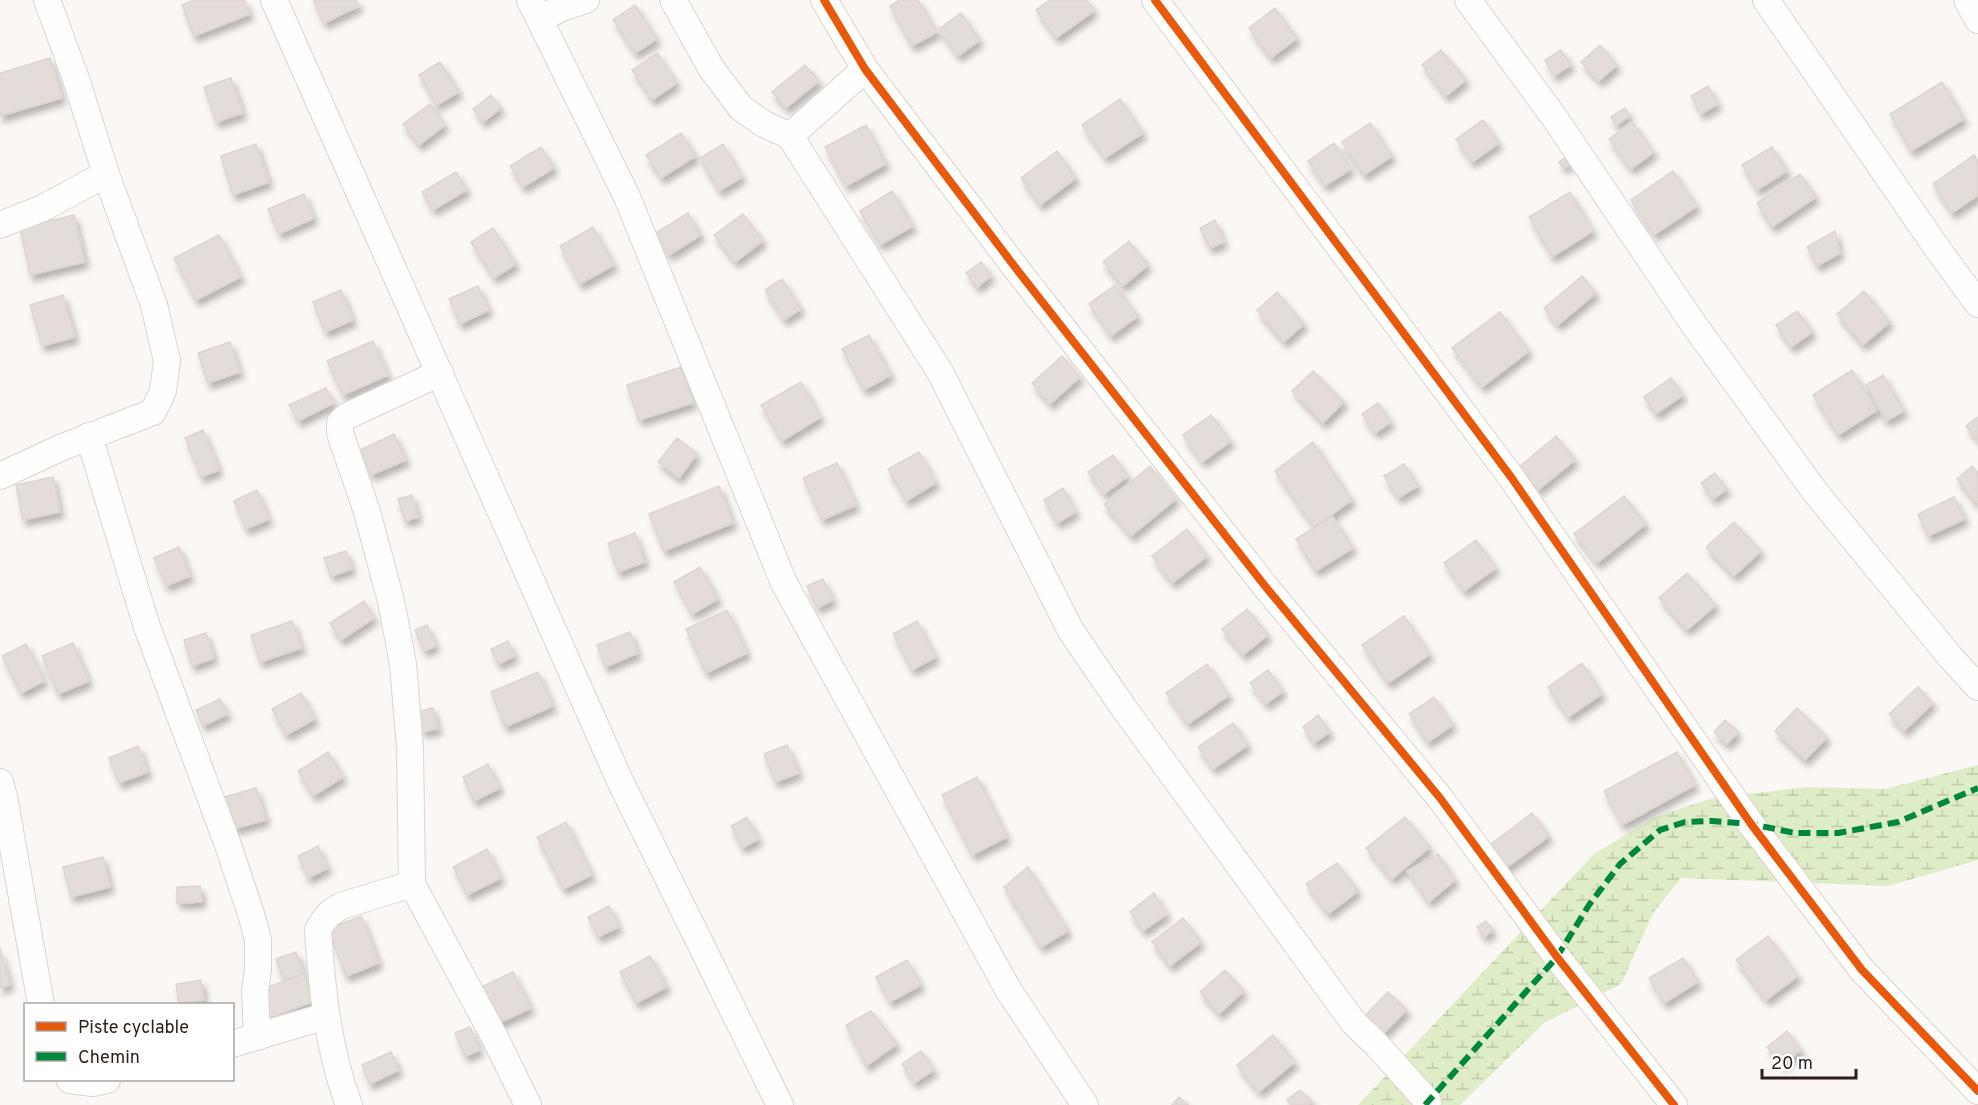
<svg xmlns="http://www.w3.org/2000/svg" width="1978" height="1105" font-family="Overpass,sans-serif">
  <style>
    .wetland { fill: url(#wetland-marsh) }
    .building { fill: #e3dcd8; stroke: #ddd5d0; stroke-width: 1.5; filter: url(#shadow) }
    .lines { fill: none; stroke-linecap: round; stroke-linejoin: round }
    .street-casing { stroke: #dbd3ce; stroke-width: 28 }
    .street { stroke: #fefefd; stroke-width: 26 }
    .quiet { stroke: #00873e; stroke-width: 6; stroke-dasharray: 12 6; stroke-linecap: butt }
    .cycleway-casing { stroke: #fff; stroke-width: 11 }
    .cycleway { stroke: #e8590c; stroke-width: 8 }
  </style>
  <defs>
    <pattern id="wetland-marsh" width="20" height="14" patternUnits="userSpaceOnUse" patternTransform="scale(1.5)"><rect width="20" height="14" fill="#deedc7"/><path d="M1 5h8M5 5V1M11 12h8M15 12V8" fill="none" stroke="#bfcbaa"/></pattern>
    <filter id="shadow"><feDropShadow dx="3.5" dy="6" stdDeviation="3" flood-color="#0004"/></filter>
  </defs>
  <rect width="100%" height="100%" fill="#faf7f4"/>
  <polygon class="wetland" points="1978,765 1978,860 1888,886 1681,878 1653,913 1621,984 1544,1023 1460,1105 1358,1105 1594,854 1655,817 1713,798 1808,787 1885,789"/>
  <g class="building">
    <polygon points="194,0 244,0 250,14 194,36 182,5"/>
    <polygon points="313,0 356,0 359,6 324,23"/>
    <polygon points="900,0 918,0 937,32 912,46 890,6"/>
    <polygon points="1050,0 1087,0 1094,11 1056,38 1036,10"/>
    <polygon points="635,5 657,39 635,53 613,20"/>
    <polygon points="1275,8 1297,38 1271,58 1249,28"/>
    <polygon points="961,13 980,40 958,56 939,29"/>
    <polygon points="1600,45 1617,65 1599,81 1581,62"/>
    <polygon points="1441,50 1466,80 1446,96 1422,65"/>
    <polygon points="1561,50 1571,65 1554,76 1545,60"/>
    <polygon points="657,53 677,83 652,100 632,70"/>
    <polygon points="50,58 62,98 0,116 0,73"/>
    <polygon points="440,62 459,92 437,105 419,75"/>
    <polygon points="805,65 819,81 786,108 772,92"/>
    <polygon points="231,78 243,113 216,122 204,87"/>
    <polygon points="1942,82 1964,119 1911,151 1890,114"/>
    <polygon points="1708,86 1718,104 1701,114 1691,96"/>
    <polygon points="491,95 501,108 483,122 473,109"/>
    <polygon points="1120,99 1143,133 1105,158 1082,125"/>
    <polygon points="430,104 445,125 419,145 403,124"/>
    <polygon points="1625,108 1630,116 1616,125 1611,117"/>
    <polygon points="1483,120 1499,143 1472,162 1456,139"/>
    <polygon points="1632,122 1654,152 1631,169 1609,139"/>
    <polygon points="1370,123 1392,156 1364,175 1342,142"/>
    <polygon points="866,125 886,164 846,186 825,147"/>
    <polygon points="681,133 696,156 661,178 646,155"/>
    <polygon points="1334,143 1351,169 1325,186 1308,161"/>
    <polygon points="256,144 269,182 233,195 221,156"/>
    <polygon points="723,144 742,177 719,191 700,158"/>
    <polygon points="541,147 554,168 523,187 510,166"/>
    <polygon points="1772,147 1787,171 1757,190 1742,165"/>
    <polygon points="1057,151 1076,178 1040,205 1021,178"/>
    <polygon points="1974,155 1978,161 1978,195 1952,213 1933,184"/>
    <polygon points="1566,157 1570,164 1563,168 1559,162"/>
    <polygon points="1673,171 1697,206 1654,235 1631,200"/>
    <polygon points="456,172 467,190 433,210 422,192"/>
    <polygon points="1800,174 1816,197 1772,227 1757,203"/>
    <polygon points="892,191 913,226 880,245 860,211"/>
    <polygon points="1570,192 1593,231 1552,257 1529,217"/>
    <polygon points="304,194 314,218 279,234 268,209"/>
    <polygon points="688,213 701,235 669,255 656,233"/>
    <polygon points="743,214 763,241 735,262 714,235"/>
    <polygon points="74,215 85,262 30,275 20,228"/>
    <polygon points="1215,220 1224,242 1210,248 1200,228"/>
    <polygon points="593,227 614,265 580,284 560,246"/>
    <polygon points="493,228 516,264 494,278 471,242"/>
    <polygon points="1835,231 1840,253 1817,266 1807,247"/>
    <polygon points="219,235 241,277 196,300 174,258"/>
    <polygon points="1129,241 1148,265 1123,286 1103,262"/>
    <polygon points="981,262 991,276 977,287 966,273"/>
    <polygon points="1582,276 1596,293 1558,325 1544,308"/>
    <polygon points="782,279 801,309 784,320 765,290"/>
    <polygon points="1115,285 1138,316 1111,336 1089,304"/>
    <polygon points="478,286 489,310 460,324 449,299"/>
    <polygon points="341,290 353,320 325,332 313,302"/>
    <polygon points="1864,291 1890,322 1863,345 1837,314"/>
    <polygon points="1277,292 1304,324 1284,342 1257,310"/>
    <polygon points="63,295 75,337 42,346 30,305"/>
    <polygon points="1797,311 1813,332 1791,347 1776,325"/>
    <polygon points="1500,312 1529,351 1482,387 1452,348"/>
    <polygon points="869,335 891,375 864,390 842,349"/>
    <polygon points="373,341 388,375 343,395 327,361"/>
    <polygon points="230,342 240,372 208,383 198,353"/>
    <polygon points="1062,356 1080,377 1050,404 1032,383"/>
    <polygon points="681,367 693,403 639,420 627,385"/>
    <polygon points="1852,370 1877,410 1838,435 1813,395"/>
    <polygon points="1313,371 1344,402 1323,423 1292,391"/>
    <polygon points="1883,375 1904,411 1886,421 1866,385"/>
    <polygon points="1671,378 1683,395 1656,414 1644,397"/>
    <polygon points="801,382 821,417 782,441 761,405"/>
    <polygon points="326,388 334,403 298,421 289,405"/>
    <polygon points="1378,403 1391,422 1375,433 1362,414"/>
    <polygon points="1211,415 1231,441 1202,462 1183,435"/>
    <polygon points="1978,417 1978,440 1966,426"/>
    <polygon points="203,430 219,470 201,477 185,438"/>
    <polygon points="394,434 406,460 371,475 360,450"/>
    <polygon points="1556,436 1575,460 1538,490 1519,467"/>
    <polygon points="677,438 697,454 679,478 658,462"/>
    <polygon points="1313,442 1352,500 1314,527 1275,471"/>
    <polygon points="919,452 936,483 906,501 888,469"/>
    <polygon points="1113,455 1128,476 1104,494 1088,472"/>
    <polygon points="837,463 856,505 822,520 803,478"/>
    <polygon points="1404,464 1418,486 1398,498 1384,476"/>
    <polygon points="1150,466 1176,499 1131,536 1104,504"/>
    <polygon points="1972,466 1978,473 1978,501 1976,503 1957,479"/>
    <polygon points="1715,473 1727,489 1713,499 1701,483"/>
    <polygon points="53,477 60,512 23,520 16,485"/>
    <polygon points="719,486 733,523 664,551 649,514"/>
    <polygon points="1063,488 1076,512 1057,523 1044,500"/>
    <polygon points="257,490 269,519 246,529 234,501"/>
    <polygon points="412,495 418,517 405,521 398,499"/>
    <polygon points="1624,496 1646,524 1597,563 1574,534"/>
    <polygon points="1954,497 1965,519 1928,536 1918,514"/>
    <polygon points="1332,516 1353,548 1316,571 1296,539"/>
    <polygon points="1734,522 1761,551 1734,576 1706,547"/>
    <polygon points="1187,529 1207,556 1172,583 1152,556"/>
    <polygon points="635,533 645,562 618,572 608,543"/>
    <polygon points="1476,540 1496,568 1464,591 1444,563"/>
    <polygon points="179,547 190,576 166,586 154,558"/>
    <polygon points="346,551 352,569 331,576 324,558"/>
    <polygon points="700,567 718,599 692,614 674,582"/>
    <polygon points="1687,573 1716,605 1687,630 1659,598"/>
    <polygon points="823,579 833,600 817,608 807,586"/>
    <polygon points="364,601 374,618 341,640 330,623"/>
    <polygon points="1247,609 1268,635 1243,655 1222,629"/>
    <polygon points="727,610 747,653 706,673 686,629"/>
    <polygon points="1404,616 1430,654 1388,683 1362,645"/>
    <polygon points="292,621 302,648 260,662 251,635"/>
    <polygon points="917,621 936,657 912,670 893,634"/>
    <polygon points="427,625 436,646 424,651 415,630"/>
    <polygon points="630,632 638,653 605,667 597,645"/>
    <polygon points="206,633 214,658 192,666 184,640"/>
    <polygon points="508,641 515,656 498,664 491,649"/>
    <polygon points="73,643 89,681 58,694 42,656"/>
    <polygon points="26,644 44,681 21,693 2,656"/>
    <polygon points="1582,663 1602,694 1568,717 1548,687"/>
    <polygon points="1207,664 1229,695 1188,724 1166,693"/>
    <polygon points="1268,670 1283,691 1266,704 1250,683"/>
    <polygon points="538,672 553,706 505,727 491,692"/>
    <polygon points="1918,687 1933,703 1904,731 1889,714"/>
    <polygon points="301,693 315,719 286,735 272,709"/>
    <polygon points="1434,697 1453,725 1428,742 1409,714"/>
    <polygon points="220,699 228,714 203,726 196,710"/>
    <polygon points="433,708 438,729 422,732 418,712"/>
    <polygon points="1797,708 1827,737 1805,760 1775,731"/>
    <polygon points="1318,715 1330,732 1314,743 1303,727"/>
    <polygon points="1725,720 1738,732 1727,744 1714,732"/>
    <polygon points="1233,723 1248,745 1213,769 1198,747"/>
    <polygon points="787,745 799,773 775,782 764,754"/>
    <polygon points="138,746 148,772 119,783 109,758"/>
    <polygon points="328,752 343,777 313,796 298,771"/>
    <polygon points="1677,752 1695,785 1622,825 1604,791"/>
    <polygon points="488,764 500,788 474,801 463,777"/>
    <polygon points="977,777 1007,837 972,855 942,795"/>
    <polygon points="256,788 266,820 234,829 225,797"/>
    <polygon points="1532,813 1549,836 1502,871 1485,849"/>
    <polygon points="747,817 759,839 742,848 731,826"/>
    <polygon points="1405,817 1430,847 1392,879 1366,848"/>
    <polygon points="566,822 592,875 563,889 537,837"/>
    <polygon points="318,846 328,868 308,878 298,856"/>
    <polygon points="487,849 501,878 467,895 453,867"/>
    <polygon points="1438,854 1455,880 1429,902 1407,871"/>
    <polygon points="103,857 110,887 71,897 63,867"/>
    <polygon points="1337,863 1358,891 1328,914 1306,884"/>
    <polygon points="1028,867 1068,931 1041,947 1004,887"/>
    <polygon points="200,886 202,902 177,903 177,887"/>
    <polygon points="1154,893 1167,914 1143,931 1130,912"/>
    <polygon points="609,906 619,927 598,937 588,917"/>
    <polygon points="361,916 379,963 346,976 328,929"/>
    <polygon points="1183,918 1201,942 1170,966 1152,942"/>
    <polygon points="1486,921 1493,930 1484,937 1477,927"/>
    <polygon points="1768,936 1798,976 1766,1000 1736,960"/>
    <polygon points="0,948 10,985 0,988"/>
    <polygon points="296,952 304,974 284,981 276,959"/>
    <polygon points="650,956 667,987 636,1003 620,972"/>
    <polygon points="1683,958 1698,982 1664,1003 1649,978"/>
    <polygon points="907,960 921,985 890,1002 876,977"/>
    <polygon points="1225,970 1244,991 1219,1014 1200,992"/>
    <polygon points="513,972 531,1008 497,1024 479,988"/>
    <polygon points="304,974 314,1001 267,1019 257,991"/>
    <polygon points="201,980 204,1000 179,1004 176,984"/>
    <polygon points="1388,992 1407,1010 1378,1039 1360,1021"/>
    <polygon points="871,1011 897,1044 866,1066 846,1025"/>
    <polygon points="470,1027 480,1050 465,1056 455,1033"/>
    <polygon points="1787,1031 1801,1050 1782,1065 1767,1047"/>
    <polygon points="1273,1035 1295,1062 1259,1092 1237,1065"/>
    <polygon points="921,1051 934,1070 914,1083 902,1064"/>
    <polygon points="391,1052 399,1070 370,1084 362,1065"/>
    <polygon points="1300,1090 1312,1101 1307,1105 1291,1105 1287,1100"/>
    <polygon points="1179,1097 1188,1105 1172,1105"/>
  </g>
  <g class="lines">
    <g class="street-casing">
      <g id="street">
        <polyline points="274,0 620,781 780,1105"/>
        <polyline points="530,0 627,197 784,583 1009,991 1085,1105"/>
        <polyline points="673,0 711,68 741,108 764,124 790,136 940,372 1071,631 1123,707 1354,1023 1376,1044 1428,1102"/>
        <polyline points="824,0 865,69 1018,271 1265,586 1440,798 1557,957 1674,1105"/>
        <polyline points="1155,0 1511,477 1751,824 1862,970 1978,1091"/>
        <polyline points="1468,0 1554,117 1692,322 1816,493 1952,659 1978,687"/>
        <polyline points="1766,0 1939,251 1978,304"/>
        <polyline points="1967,0 1978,20"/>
        <polyline points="541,18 562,8 586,0"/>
        <polyline points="790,136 865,69"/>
        <polyline points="0,225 43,208 106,174"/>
        <polyline points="440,373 347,416 340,423 340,433 367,512 391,601 403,664 410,749 412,884 494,1036 528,1105"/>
        <polyline points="89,436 147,627 228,845 252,917 258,940 258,969 255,990 257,1037"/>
        <polyline points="0,476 60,448 153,412 163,391 167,361 154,305 106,174 76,79 47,0"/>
        <polyline points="0,782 4,797 41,1004"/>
        <polyline points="232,1044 326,1016"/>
        <polyline points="70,1080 93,1083 107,1080"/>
        <path d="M349 1105C328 1049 322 989 318 930 324 919 329 912 341 906L412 884"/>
      </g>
    </g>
    <use href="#street" class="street"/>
    <polyline class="quiet" points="1425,1105 1557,957 1589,905 1620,864 1660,830 1685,822 1712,821 1751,824 1795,833 1838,833 1898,822 1978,788"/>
    <g class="cycleway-casing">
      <g id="cycleway">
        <polyline points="824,0 865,69 1018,271 1265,586 1440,798 1557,957 1674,1105"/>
        <polyline points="1155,0 1511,477 1751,824 1862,970 1978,1091"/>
      </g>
    </g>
    <use href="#cycleway" class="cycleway"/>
  </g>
  <rect x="24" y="1003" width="210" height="78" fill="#ffffff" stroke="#aaa5a2" stroke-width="1.5"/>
  <rect x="36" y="1022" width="30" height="9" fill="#e8590c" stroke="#aaa5a2" stroke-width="1.5"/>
  <text x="78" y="1033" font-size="18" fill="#2b1e16">Piste cyclable</text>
  <rect x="36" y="1052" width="30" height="9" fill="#00873e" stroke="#aaa5a2" stroke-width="1.5"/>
  <text x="78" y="1063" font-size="18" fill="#2b1e16">Chemin</text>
  <path d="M1762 1069v9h94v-9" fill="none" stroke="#2b1e16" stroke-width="3"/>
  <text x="1771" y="1069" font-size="18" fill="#2b1e16" stroke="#ffffff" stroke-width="4.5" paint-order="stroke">20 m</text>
</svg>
